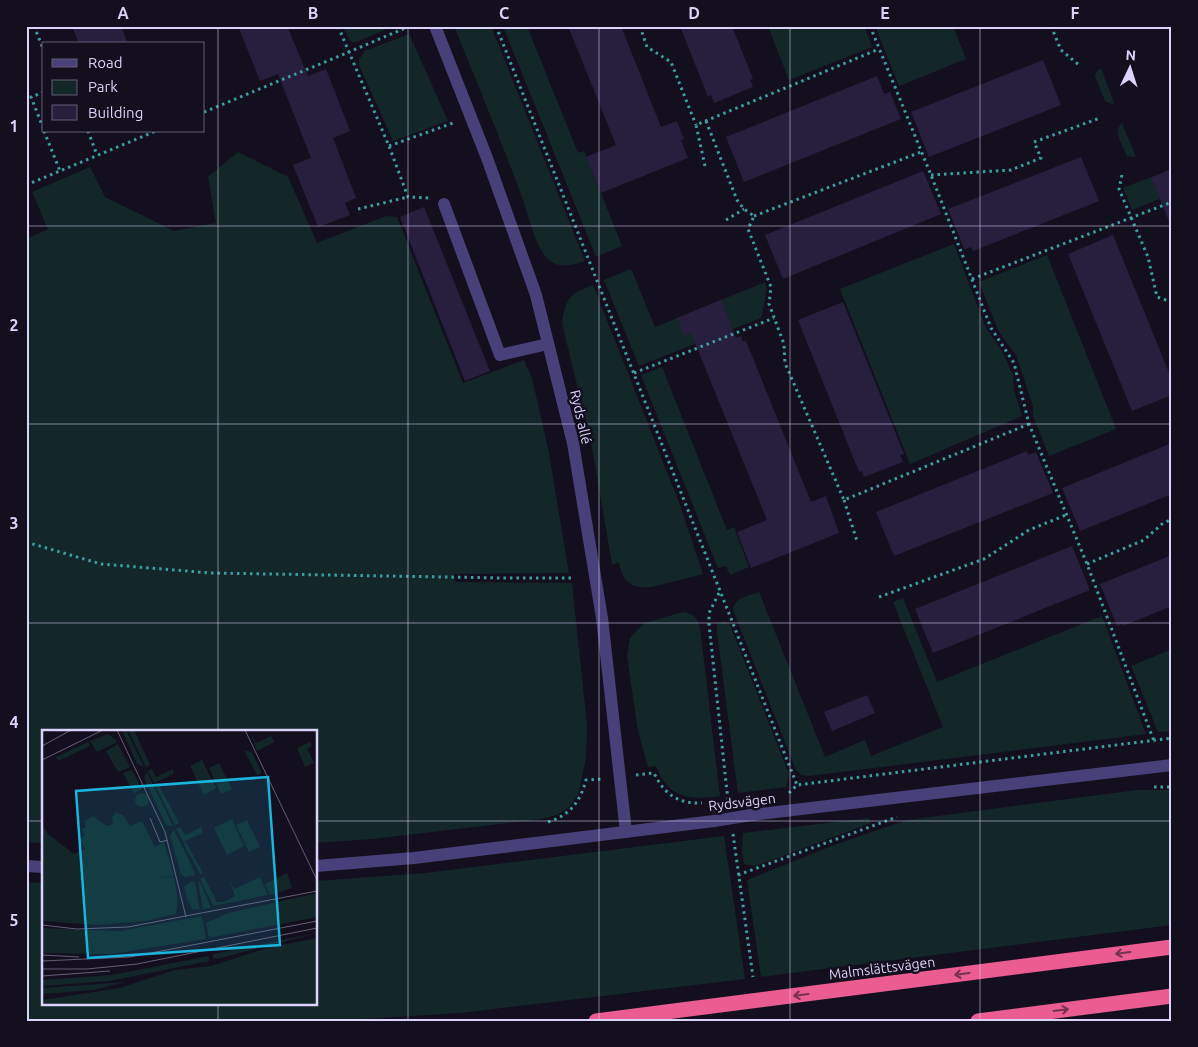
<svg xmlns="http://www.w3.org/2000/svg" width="1198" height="1047" font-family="Ubuntu,sans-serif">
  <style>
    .green { fill: #132728 }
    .building { fill: #281e3e }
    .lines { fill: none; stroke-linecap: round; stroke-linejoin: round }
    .path { stroke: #3c9fa4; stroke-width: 3; stroke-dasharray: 2.5 4; stroke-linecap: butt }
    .minor { stroke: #484078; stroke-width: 12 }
    .highway { stroke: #eb5c91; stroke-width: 15 }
    .minor-bridge { stroke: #484078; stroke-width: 12 }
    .oneway { stroke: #753252 }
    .grid { fill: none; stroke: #dbd3fa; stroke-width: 1; stroke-opacity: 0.55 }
    .labels { text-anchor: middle; stroke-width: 5; stroke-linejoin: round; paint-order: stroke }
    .street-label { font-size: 14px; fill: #dbd3fa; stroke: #140f1f }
    .inset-road { fill: none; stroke: #645d77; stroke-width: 1 }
    .view { fill: #1bb4dd; fill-opacity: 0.15; stroke: #1bb4dd; stroke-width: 2.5 }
    .inset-edge { fill: none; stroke: #dbd3fa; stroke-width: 2.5 }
    .neatline { fill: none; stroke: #dbd3fa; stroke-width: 2 }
    .grid-label { font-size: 16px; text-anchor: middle; font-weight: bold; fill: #dbd3fa }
  </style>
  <rect width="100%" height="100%" fill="#140f1f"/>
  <g class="green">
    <polygon points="342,26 394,26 356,42 351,42"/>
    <path d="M454 26H491L585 261C573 265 560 269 549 260 535 248 529 215 522 197 501 140 477 83 454 26Z"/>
    <polygon points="503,26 527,26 578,153 584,151 622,246 596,257"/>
    <polygon points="768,26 864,26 872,47 789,80"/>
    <polygon points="875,26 953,26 966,59 899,86"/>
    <polygon points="409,34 448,121 393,141 359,65 359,60 365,51"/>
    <polygon points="1101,68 1114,103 1112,104 1105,101 1095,76 1096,72"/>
    <path d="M1122 123 1136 157 1127 156C1123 146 1112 130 1122 123Z"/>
    <polygon points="238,152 288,177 317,243 386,216 397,217 463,383 524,360 532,378 549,453 569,573 454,574 455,582 572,583 587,725 586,758 581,782 578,795 568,808 557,815 541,819 373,839 316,843 316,731 44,731 44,843 26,842 26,279 28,277 26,272 26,239 48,229 32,192 90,167 105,197 174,231 216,223 208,177"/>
    <polygon points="1172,169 1172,194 1132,210 1123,188"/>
    <polygon points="954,244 986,328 1002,351 1013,375 1014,390 1022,416 910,464 840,289"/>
    <polygon points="1047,255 1116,429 1049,456 1033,416 1033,406 1016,355 999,332 979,282"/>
    <polygon points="631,269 655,327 765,282 767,289 761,318 639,366 604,280"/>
    <path d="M593 285 680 505 703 574C691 577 680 580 668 583 645 589 625 593 619 563L612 564 592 447 562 323C566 298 569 294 593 285Z"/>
    <polygon points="662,367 727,530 734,527 749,567 730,575 726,566 718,568 641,375"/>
    <path d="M759 592 825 757 865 740 871 756 943 727 893 602 903 598 937 682 1102 616 1146 734 809 776 801 775 796 770 733 610C735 597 748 596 759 592Z"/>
    <path d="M683 612C694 614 697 618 700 628L720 796C689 800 669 799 656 766L648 767 638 731 627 656 630 638 644 623Z"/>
    <polygon points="724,621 730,625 789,774 786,787 738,793 717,632 717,624"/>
    <polygon points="1172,649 1172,731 1158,732 1131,666"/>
    <polygon points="1137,790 1172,790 1172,925 761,977 747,880 834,845 907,820"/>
    <polygon points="869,818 871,823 756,866 744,864 742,851 743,833"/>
    <polygon points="724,836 745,979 460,1013 330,1021 26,1021 26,882 44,883 44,1003 316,1003 316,881 425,873"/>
  </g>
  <g class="building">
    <polygon points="72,26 121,26 128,44 79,44"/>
    <polygon points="238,26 287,26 308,76 326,69 350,131 333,138 356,198 345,203 350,215 318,227 293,165 311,158 278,74 260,81"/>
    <polygon points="568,26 621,26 661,127 677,121 684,139 681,140 688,158 601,193 586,157 616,145"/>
    <polygon points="680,26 732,26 753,79 750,80 753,87 714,103 711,95 708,97"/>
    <polygon points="1043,60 1061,105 929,157 911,112"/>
    <polygon points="877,76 884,94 890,92 901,119 744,182 726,137"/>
    <polygon points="1081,157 1099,201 973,251 972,247 964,249 948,209"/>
    <polygon points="1172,169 1172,226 1171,226 1151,178"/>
    <polygon points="923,171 941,214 783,279 765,235"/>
    <polygon points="424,207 490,371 465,381 400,217"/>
    <polygon points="1113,235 1172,380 1172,395 1132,411 1068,254"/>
    <polygon points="721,300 736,338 741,336 743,342 746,341 811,502 826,496 839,533 751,568 737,532 767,520 691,333 684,336 677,318"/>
    <polygon points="843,302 904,454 900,455 903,462 864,477 862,471 859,472 798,320"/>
    <polygon points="1172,443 1172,494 1080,531 1062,488"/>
    <polygon points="1027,451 1028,455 1036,452 1053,493 894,556 876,512"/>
    <polygon points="1072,546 1090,590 933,653 915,609"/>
    <polygon points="1172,555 1172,606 1123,626 1123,624 1117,626 1100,584"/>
    <polygon points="867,695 875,713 832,731 824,712"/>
  </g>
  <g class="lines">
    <g class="path">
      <polyline points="34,26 44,51"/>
      <polyline points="410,26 349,52 389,146 408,197 429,198"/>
      <polyline points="496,26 797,785"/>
      <polyline points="640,26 647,47 671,62 696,125"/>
      <polyline points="870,26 931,175 991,328 1014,363 1029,424 1087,564 1154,741"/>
      <polyline points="1051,26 1061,50 1079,65"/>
      <polyline points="44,92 31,97 44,130"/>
      <polyline points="204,112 349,52 338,26"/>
      <polyline points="706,121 737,200 744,209 754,216 748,229 771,287 769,304 784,344 785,363 844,500 1029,424"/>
      <polyline points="44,131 60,171"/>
      <polyline points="88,131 97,155"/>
      <polyline points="389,146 453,123"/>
      <polyline points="705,166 696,125 879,49"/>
      <polyline points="931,175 1011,170 1041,158 1034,142 1100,118"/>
      <polyline points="1122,175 1119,189 1148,257 1157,297 1172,302"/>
      <polyline points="26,185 156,131"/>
      <polyline points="358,209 408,197"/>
      <polyline points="754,216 921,152"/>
      <polyline points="726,220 744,209"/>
      <polyline points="972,279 1172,202"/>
      <polyline points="634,373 774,318"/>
      <polyline points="844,500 857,541"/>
      <polyline points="26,542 101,564 211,573 504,578 575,578"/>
      <polyline points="1087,564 1144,540 1162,524 1172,519"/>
      <polyline points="719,593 709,613 709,624 728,801"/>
      <polyline points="879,597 984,559 1029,530 1066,515"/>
      <path d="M636 775 654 773C664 794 678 804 702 803"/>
      <polyline points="1154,787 1172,787"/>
      <polyline points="789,793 797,785 1172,738"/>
      <path d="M548 822C570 815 580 802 586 780L603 779"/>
      <polyline points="733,834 753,977"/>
      <polyline points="738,875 897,817"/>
    </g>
    <g class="minor">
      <polyline points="435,26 487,158 536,295 573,443 602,618 626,832"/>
      <polyline points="444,204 500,355 548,344"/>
      <polyline points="751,815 1172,765"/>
      <polyline points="26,866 44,867"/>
      <polyline points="316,866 414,858 714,821"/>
    </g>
    <g class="highway">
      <polyline points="596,1021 1172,947"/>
      <polyline points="978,1021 1172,996"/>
    </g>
    <polyline class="minor-bridge" points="714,821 751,815"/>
  </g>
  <defs><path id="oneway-shaft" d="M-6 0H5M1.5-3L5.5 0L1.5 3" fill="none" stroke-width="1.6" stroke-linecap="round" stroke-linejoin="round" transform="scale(1.25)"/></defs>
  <g class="oneway">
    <use href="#oneway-shaft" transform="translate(1123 953) rotate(173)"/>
    <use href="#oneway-shaft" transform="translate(962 974) rotate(173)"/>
    <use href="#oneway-shaft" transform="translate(801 995) rotate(173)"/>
    <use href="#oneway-shaft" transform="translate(1061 1010) rotate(-7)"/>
  </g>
  <path class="grid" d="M218 26V731M408 26V1021M599 26V1021M790 26V1021M980 26V1021M26 226H1172M26 424H1172M26 623H1172M26 821H44M316 821H1172M218 1003V1021"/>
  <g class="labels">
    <g class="street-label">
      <text transform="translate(581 417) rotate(77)" y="5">Ryds allé</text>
      <text transform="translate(742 802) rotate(-7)" y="5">Rydsvägen</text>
      <text transform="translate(882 968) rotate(-7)" y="5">Malmslättsvägen</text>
    </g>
  </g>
  <g transform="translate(42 730)">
    <rect width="275" height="275" fill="#140f1f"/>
    <path d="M80 0H84L102 37 95 34ZM86 0H92L108 35 104 37ZM66 4 76 12 55 22 48 11ZM209 4 214 13 229 6 232 12 215 21ZM46 12 48 16 16 31 14 27ZM268 12 270 16 265 19 272 33 263 37 255 18ZM76 14 88 37 76 42 64 21ZM202 20 210 22 220 43 215 45ZM160 30 174 58 162 65 148 36ZM177 33 190 59 179 64 167 38ZM110 39 114 47 131 39V44L112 53 106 41ZM90 40 100 59 92 63 81 43ZM105 42 131 96 124 95 102 48ZM116 53 137 93 133 95 113 55ZM93 70a7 7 0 1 1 14 0a7 7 0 1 1-14 0ZM74 82 82 86 88 96 100 91 113 117 122 112 132 146 114 148 132 147 136 170 134 184 103 191 54 195 0 191V95L6 104 32 124 43 119 38 110 42 105 40 99 44 97 42 91 51 86 65 96 71 94 70 87ZM190 89 202 116 185 125 172 98ZM205 90 218 117 207 122 194 95ZM138 97 143 105 160 97V103L141 112 134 99ZM132 100 149 134 153 145 143 147 139 144 128 106ZM144 112 161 143 158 144 141 113ZM245 143 250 158 228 165 223 154ZM186 146 192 159 218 147 226 165 171 176 158 149 162 147 175 172H182L193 166ZM151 151 153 153 158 180 150 179 145 170 142 156ZM156 152H158L169 178 161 179ZM275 163V187L167 208 164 193 186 183ZM160 186 164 209 70 224 0 223V198L78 201ZM275 203 175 229 171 228V224ZM275 208V275H0V270L78 258 133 240 169 236 225 218ZM167 226V231L68 251 0 256V250L70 245ZM83 252 52 260 0 264V258Z" fill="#132728"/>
    <path class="inset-road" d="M75 0 123 102 144 187M203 0 275 150M0 16 29 0M0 30 61 0M108 88 118 112 126 110M0 195 35 199 86 197 275 161M0 225 37 227M0 231 88 227 275 191M0 239H45L95 234 275 198M0 246 68 241"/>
    <path class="view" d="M226 47 238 215 46 228 34 61Z"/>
    <rect width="275" height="275" class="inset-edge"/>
  </g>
  <rect width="1198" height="1047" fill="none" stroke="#140f1f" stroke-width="55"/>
  <rect x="42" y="42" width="162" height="90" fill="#140f1f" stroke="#645d77"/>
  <rect x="52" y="59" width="25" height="8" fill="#484078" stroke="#645d77"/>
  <text x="88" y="68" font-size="15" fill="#dbd3fa">Road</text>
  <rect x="52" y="80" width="25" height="15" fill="#132728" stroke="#645d77"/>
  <text x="88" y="92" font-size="15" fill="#dbd3fa">Park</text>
  <rect x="52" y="105" width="25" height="15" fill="#281e3e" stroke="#645d77"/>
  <text x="88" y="118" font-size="15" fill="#dbd3fa">Building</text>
  <g transform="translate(1130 68) rotate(4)" stroke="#140f1f" stroke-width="4" paint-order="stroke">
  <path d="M0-4L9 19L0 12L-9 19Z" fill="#dbd3fa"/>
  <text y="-8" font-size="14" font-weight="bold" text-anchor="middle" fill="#dbd3fa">N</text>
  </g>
  <rect x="28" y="28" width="1142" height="992" class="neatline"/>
  <g class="grid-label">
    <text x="123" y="19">A</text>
    <text x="313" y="19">B</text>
    <text x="504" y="19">C</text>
    <text x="694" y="19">D</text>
    <text x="885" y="19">E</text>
    <text x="1075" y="19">F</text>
    <text x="14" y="132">1</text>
    <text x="14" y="331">2</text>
    <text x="14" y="529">3</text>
    <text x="14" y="728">4</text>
    <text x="14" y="926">5</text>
  </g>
</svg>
